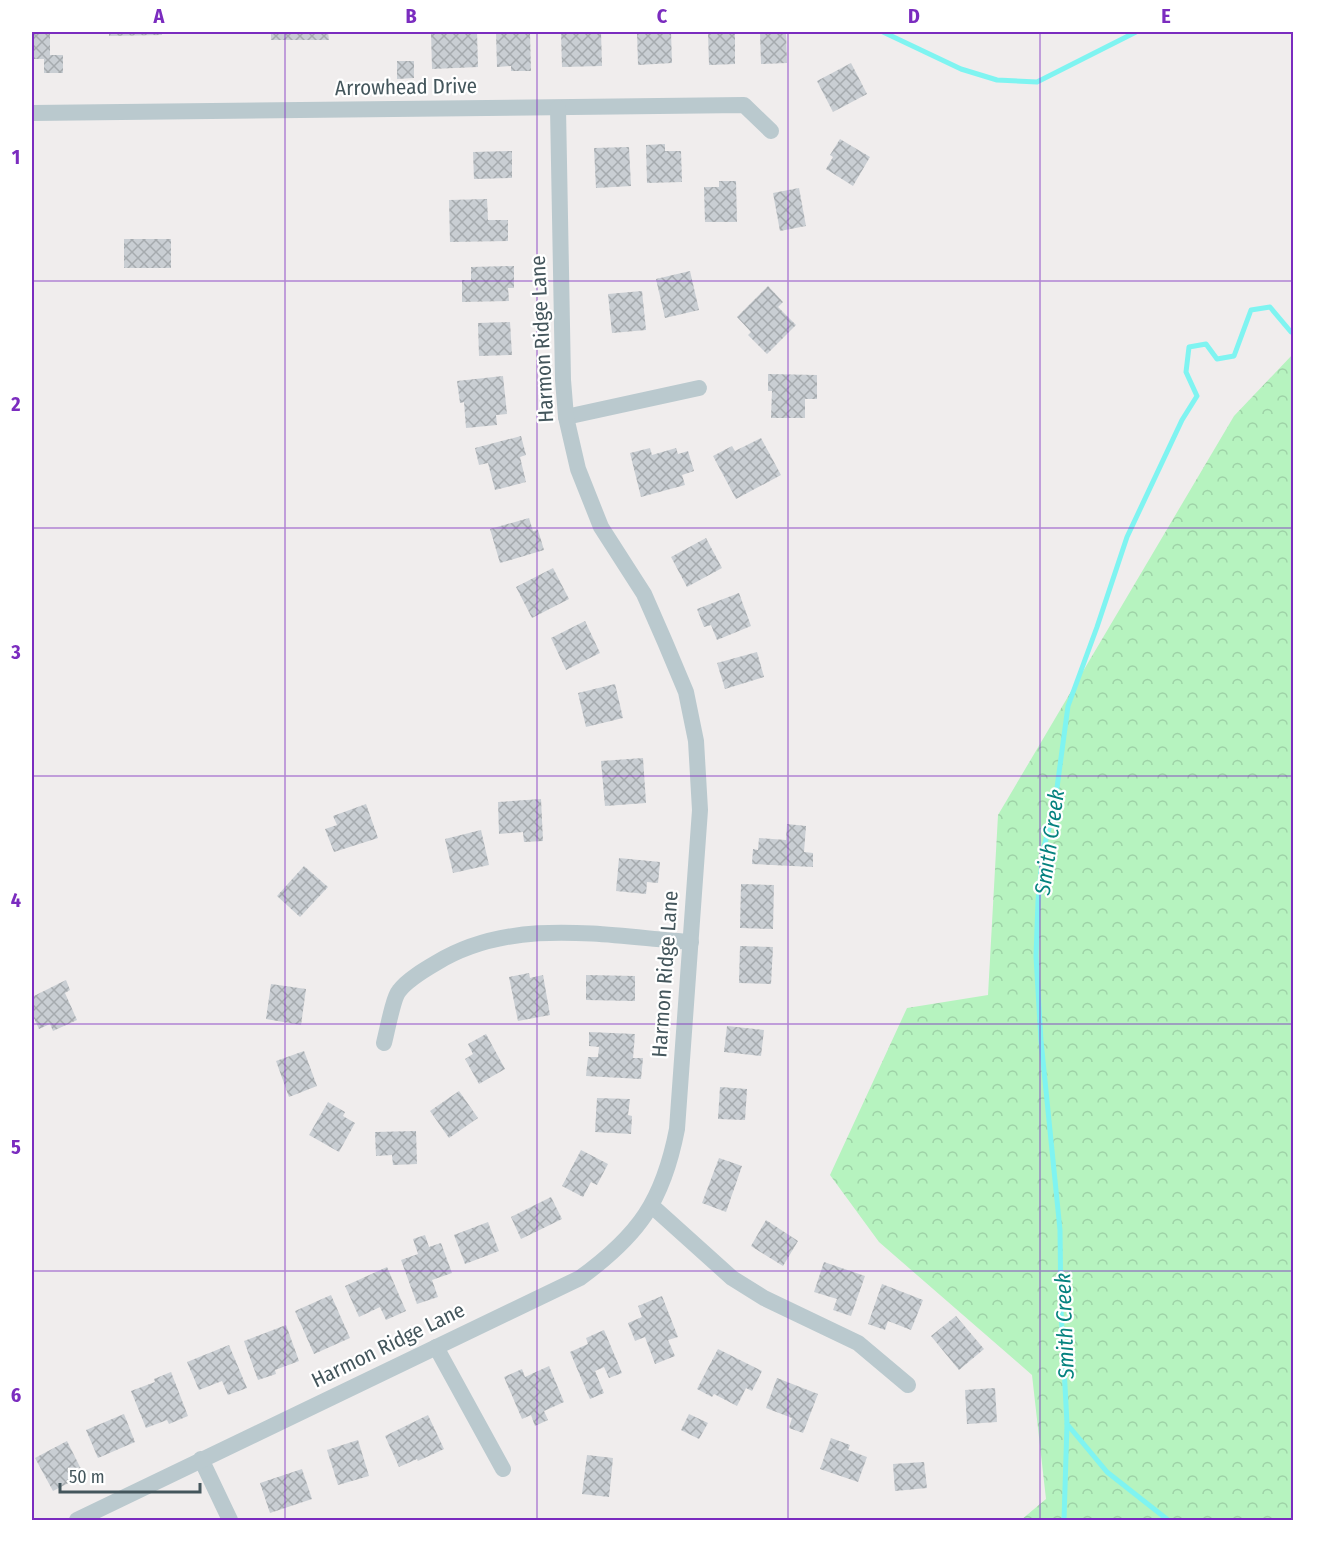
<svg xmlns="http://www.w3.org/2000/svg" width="1325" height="1552" font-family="'Fira Sans Condensed',sans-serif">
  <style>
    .forest { fill: url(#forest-crowns) }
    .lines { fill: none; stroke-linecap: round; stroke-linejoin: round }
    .stream { stroke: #7ff4f1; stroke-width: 5 }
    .building { fill: url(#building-cross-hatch) }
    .minor { stroke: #bac9ce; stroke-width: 16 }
    .grid { fill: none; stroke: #7b2cbf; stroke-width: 1.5; stroke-opacity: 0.55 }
    .labels { text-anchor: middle; stroke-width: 4.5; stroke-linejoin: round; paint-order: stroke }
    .street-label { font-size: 21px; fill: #44565c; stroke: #fff }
    .water-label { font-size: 22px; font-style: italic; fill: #05827f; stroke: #fff }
    .neatline { fill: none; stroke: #7b2cbf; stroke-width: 2 }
    .grid-label { font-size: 20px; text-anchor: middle; font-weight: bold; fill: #7b2cbf }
  </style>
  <defs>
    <pattern id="forest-crowns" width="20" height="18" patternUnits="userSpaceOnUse" patternTransform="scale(1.5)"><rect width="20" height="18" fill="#b6f3bf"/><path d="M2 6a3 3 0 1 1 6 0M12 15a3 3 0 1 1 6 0" fill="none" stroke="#9ed2a7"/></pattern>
    <pattern id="building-cross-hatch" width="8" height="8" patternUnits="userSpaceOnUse" patternTransform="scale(1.5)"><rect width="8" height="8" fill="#c9ced3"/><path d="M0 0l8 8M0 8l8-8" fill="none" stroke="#a5aaae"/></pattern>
  </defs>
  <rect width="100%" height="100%" fill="#f0eded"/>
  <polygon class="forest" points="1293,354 1293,1520 1021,1520 1046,1499 1032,1375 879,1242 830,1175 907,1008 988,995 998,815 1234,416"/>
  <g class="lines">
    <g class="stream">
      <polyline points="883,32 961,69 997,80 1037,82 1136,32"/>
      <polyline points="1067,1424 1107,1472 1168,1520"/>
      <polyline points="1064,1520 1067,1424 1061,1310 1060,1230 1041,1041 1036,956 1038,901 1043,850 1054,810 1068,706 1097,627 1127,537 1182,420 1197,396 1186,372 1189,347 1206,344 1217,359 1234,356 1251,310 1270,307 1291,332 1294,331"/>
    </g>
  </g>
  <g class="building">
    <polygon points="32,32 50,32 50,55 63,55 63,73 44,73 44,59 32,59"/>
    <polygon points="109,32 162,32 162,35 109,36"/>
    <polygon points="271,32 328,32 329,40 271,40"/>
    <polygon points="431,32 477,32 478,67 432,69"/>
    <polygon points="496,32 530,32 531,71 511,71 511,66 497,67"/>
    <polygon points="561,32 601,32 602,66 562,67"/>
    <polygon points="637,32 671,32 672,63 638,65"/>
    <polygon points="708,32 735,32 735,64 709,65"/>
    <polygon points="760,32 786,32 787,63 761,64"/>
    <polygon points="397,61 414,61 414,78 397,79"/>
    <polygon points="851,63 867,94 833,112 817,81"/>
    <polygon points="840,139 870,157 853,186 826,169 833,157 830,155"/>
    <polygon points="665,144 665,151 681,151 682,182 647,183 646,145"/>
    <polygon points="629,147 631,186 596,188 594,148"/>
    <polygon points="512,151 512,178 474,179 473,152"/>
    <polygon points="719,181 736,181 737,222 705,222 704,187 719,187"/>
    <polygon points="799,188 806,226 780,231 773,193"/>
    <polygon points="487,199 488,220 508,220 508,241 450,242 449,200"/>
    <rect x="124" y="239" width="47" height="29"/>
    <polygon points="514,266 514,288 508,288 509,301 462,302 462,280 471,280 471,267"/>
    <polygon points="690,271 699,310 665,318 656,279"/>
    <polygon points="768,286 783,302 778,307 796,325 767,354 748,335 751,332 737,317"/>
    <polygon points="642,291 646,330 612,333 608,294"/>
    <polygon points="510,322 512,355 479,356 478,323"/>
    <polygon points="768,374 817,375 817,399 805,399 805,418 771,418 772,391 768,391"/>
    <polygon points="503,376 507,414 496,415 497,425 466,428 464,402 460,403 457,381"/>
    <polygon points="521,436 526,455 520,457 526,482 495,490 488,463 479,465 475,448"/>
    <polygon points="761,438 781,475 736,499 713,456 732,446 735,451"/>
    <polygon points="650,448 652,455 676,448 678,454 688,451 694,471 682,475 685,485 641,497 630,453"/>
    <polygon points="529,518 533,531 538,530 544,550 500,563 490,529"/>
    <polygon points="706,538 722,568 687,587 671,557"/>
    <polygon points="553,568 569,599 532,618 516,587"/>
    <polygon points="739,593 751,626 717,640 711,625 704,627 697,609"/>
    <polygon points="585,621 600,653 566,670 551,638"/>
    <polygon points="757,652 764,677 725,689 717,663"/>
    <polygon points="615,684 623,718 586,727 578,693"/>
    <polygon points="643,758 646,803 605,806 601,761"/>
    <polygon points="541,799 543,841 524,842 523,832 499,834 498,802"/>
    <polygon points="366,804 378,838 334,852 325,829 337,825 333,816"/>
    <polygon points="787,824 806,826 804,852 813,853 813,867 752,864 753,849 758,850 759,838 786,840"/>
    <polygon points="481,830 489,865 453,873 445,839"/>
    <polygon points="619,858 660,862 658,883 647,882 646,894 616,891"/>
    <polygon points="304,866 328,887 300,917 277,896"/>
    <polygon points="741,884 774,885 773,929 740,928"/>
    <polygon points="740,946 773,947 771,984 739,983"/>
    <polygon points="529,973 530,978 543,975 550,1015 518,1021 509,977"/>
    <polygon points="586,975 635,976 635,1001 586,1000"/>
    <polygon points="66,980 70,990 65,993 77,1020 53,1031 50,1024 39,1029 32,1014 32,997"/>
    <polygon points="271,984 306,989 301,1025 266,1019"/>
    <polygon points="727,1026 764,1030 761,1056 724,1052"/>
    <polygon points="589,1032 635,1034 633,1058 643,1058 641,1079 586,1076 588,1057 598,1057 599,1047 589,1046"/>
    <polygon points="486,1034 505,1069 479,1084 465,1059 473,1054 468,1044"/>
    <polygon points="304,1051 317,1086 289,1097 276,1061"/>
    <polygon points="720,1087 747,1089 745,1120 718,1119"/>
    <polygon points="459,1091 478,1118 449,1138 430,1111"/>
    <polygon points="597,1098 630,1099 628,1115 632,1116 631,1134 595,1132"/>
    <polygon points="328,1102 345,1112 343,1116 355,1123 339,1152 309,1135"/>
    <polygon points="416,1131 417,1164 393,1165 392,1155 376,1156 375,1132"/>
    <polygon points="581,1150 608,1164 597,1185 591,1182 583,1197 562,1186"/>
    <polygon points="719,1158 742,1166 726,1212 702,1203"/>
    <polygon points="551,1197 562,1219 521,1239 511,1217"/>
    <polygon points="766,1220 798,1241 783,1266 751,1246"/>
    <polygon points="488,1222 499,1251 465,1264 454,1235"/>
    <polygon points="425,1235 429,1247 441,1243 452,1273 432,1280 438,1297 417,1304 401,1260 418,1254 413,1239"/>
    <polygon points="824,1262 865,1276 851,1316 833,1310 837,1299 814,1292"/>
    <polygon points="387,1267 406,1311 386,1320 380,1307 359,1317 345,1286"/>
    <polygon points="882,1284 923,1300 911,1330 888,1321 885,1330 868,1324"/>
    <polygon points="331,1295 350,1338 314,1354 295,1311"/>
    <polygon points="662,1296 678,1337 668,1340 675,1356 655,1364 645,1337 635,1341 628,1323 642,1317 638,1306"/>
    <polygon points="956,1316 984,1349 959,1370 931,1336"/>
    <polygon points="286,1325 299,1361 275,1370 276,1374 258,1380 244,1341"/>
    <polygon points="604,1330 622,1373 609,1378 604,1367 595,1371 604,1393 590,1399 570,1352 588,1344 586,1338"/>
    <polygon points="229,1345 247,1388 228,1395 222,1381 199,1390 187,1362"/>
    <polygon points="718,1349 762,1371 752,1391 746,1388 737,1406 714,1394 712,1397 697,1389"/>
    <polygon points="549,1366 564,1402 544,1411 548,1420 535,1426 531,1415 522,1419 504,1377 522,1369 525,1377"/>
    <polygon points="171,1372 188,1416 169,1424 167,1420 146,1428 131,1391 155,1382 154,1379"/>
    <polygon points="777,1378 818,1394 803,1433 789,1428 792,1418 766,1408"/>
    <polygon points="995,1388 997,1422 967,1424 965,1390"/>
    <polygon points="124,1414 135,1442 98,1458 86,1430"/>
    <polygon points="689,1414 708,1423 699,1439 681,1430"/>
    <polygon points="428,1415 444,1449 418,1461 417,1459 399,1467 385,1436"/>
    <polygon points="831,1438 850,1445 848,1450 867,1457 858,1482 820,1469"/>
    <polygon points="358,1440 369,1476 338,1485 327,1450"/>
    <polygon points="67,1441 84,1475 53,1491 35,1458"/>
    <polygon points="587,1455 613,1458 609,1497 582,1494"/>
    <polygon points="924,1462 927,1488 895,1491 893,1464"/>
    <polygon points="302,1469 312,1499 270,1513 260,1483"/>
  </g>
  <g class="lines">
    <g class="minor">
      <polyline points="32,113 744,105 771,131"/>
      <polyline points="566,417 699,388"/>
      <path d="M384 1043C387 1032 393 998 399 991 407 980 424 970 436 963 513 916 605 936 691 942"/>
      <polyline points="652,1206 732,1278 764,1298 858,1343 908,1385"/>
      <polyline points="436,1347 503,1469"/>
      <polyline points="201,1459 230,1520"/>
      <path d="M77 1520 580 1278C639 1235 663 1201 677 1129L700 810 696 741 686 692 665 642 644 594 601 527 578 469 566 417 563 380 558 108"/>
    </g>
  </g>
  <path class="grid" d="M285 32V1520M537 32V1520M788 32V1520M1040 32V1520M32 281H1294M32 528H1294M32 776H1294M32 1024H1294M32 1271H1294"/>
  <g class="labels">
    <g class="street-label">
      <text transform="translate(406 87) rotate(-1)" y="7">Arrowhead Drive</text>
      <text transform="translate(542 339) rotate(-93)" y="7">Harmon Ridge Lane</text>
      <text transform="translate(665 974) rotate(-86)" y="7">Harmon Ridge Lane</text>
      <text transform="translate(388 1345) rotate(-26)" y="7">Harmon Ridge Lane</text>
    </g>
    <g class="water-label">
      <text transform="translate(1049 842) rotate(-82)" y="8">Smith Creek</text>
      <text transform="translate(1064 1326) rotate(-92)" y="8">Smith Creek</text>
    </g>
  </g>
  <rect width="1325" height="1552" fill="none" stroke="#ffffff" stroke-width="66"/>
  <path d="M60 1483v9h140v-9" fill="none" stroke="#44565c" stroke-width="3"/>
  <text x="69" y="1483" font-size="18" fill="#44565c" stroke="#ffffff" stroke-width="4.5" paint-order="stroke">50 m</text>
  <rect x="33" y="33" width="1259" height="1486" class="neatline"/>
  <g class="grid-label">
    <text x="159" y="23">A</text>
    <text x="411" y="23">B</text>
    <text x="662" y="23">C</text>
    <text x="914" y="23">D</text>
    <text x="1166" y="23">E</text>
    <text x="16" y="164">1</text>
    <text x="16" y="411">2</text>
    <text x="16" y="659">3</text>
    <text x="16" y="907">4</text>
    <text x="16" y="1154">5</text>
    <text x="16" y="1402">6</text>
  </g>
</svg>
